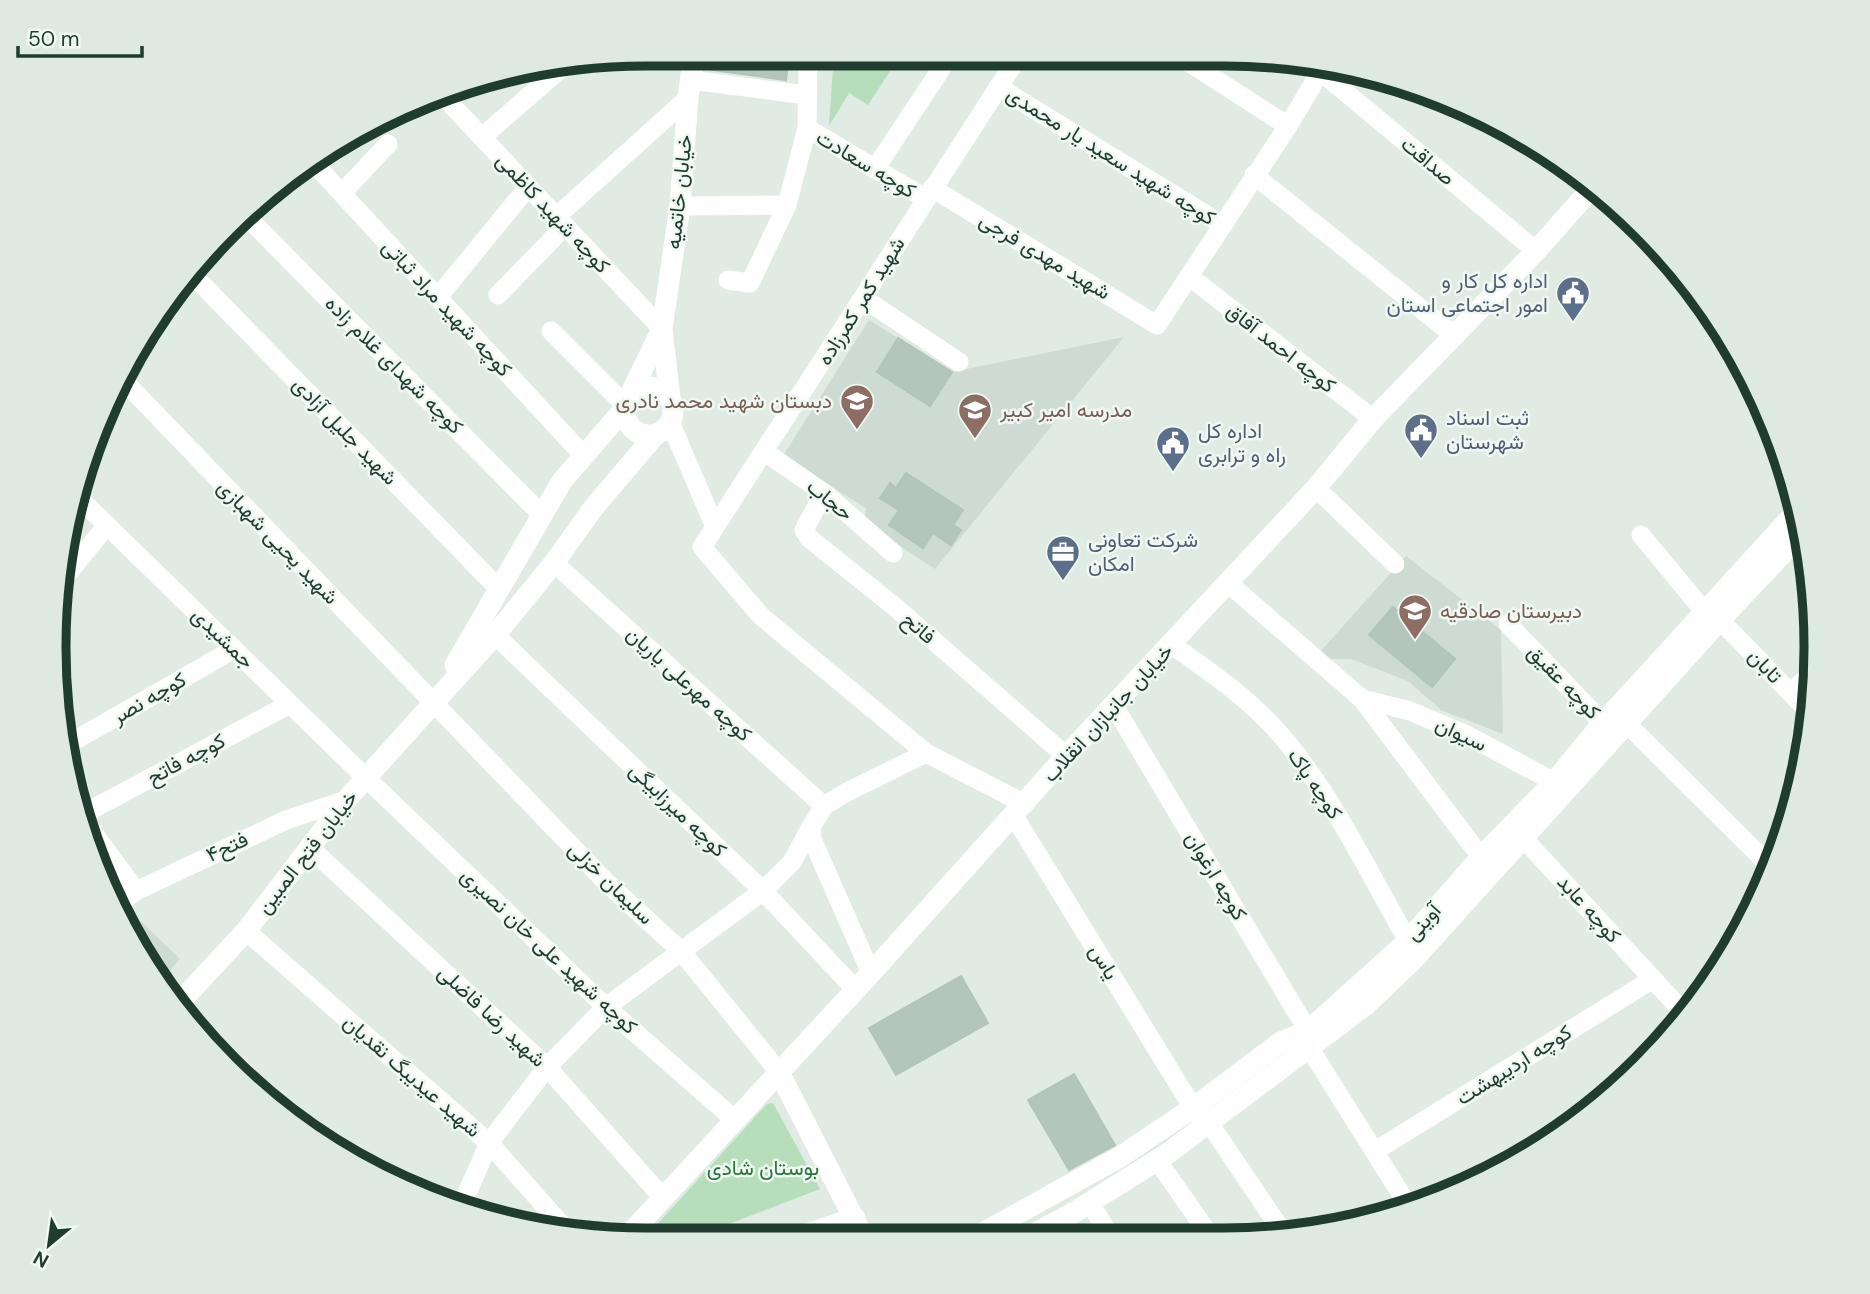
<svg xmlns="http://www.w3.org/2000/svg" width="1870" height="1294" font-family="'DM Sans',Vazirmatn,sans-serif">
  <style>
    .built { fill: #cddbd2 }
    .green { fill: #b6deba }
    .building { fill: #b4c6bc; stroke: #b1c5b9; stroke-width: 2 }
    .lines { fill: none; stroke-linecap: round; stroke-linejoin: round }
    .minor { stroke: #fff; stroke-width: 19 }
    .tertiary { stroke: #fff; stroke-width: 21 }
    .secondary { stroke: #fff; stroke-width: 21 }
    .labels { text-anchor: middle; stroke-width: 5; stroke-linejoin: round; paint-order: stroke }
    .street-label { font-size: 21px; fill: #1f3c2f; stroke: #eff8f2 }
    .service-label { font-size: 21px; fill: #4e5e75; stroke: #eff8f2; text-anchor: start }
    .education-label { font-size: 21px; fill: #785e54; stroke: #eff8f2; text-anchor: start }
    .park-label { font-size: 21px; fill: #287438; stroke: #eff8f2 }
    .rim { fill: none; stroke: #1f3c2f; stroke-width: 9 }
  </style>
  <rect width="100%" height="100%" fill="#dfebe3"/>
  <g class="built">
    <polygon points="869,320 952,372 1124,337 935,569 864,522 866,508 783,456"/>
    <polygon points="1406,556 1501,630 1503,734 1441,710 1408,681 1351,659 1327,659 1319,653"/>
    <polygon points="129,910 180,959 164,977 120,916"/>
  </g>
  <g class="green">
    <polygon points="834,54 901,54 868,105 849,93 829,126"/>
    <polygon points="773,1103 820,1189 687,1240 651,1240 653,1229 767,1104"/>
  </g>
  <g class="building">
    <polygon points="714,54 789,54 786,80 712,70"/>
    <polygon points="898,338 952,372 930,406 877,372"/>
    <polygon points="906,473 963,510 953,525 961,530 951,545 933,533 923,548 889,525 899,510 880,498 890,483 896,488"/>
    <polygon points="1393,607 1455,659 1432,687 1369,635"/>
    <polygon points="961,976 988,1023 896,1075 869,1028"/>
    <polygon points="1074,1074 1115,1145 1069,1170 1028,1100"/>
  </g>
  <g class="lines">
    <g class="minor">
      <polyline points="1176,54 1288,126"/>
      <polyline points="1320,71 1536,251"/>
      <polyline points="691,80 806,95"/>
      <polyline points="998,87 1223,225"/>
      <polyline points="444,97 662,329"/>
      <polyline points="807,128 926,199"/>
      <polyline points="482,137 565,65"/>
      <polyline points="311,160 583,455"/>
      <polyline points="875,169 951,54"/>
      <polyline points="1254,175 1455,336"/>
      <polyline points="932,188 1157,325 1288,126 1325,64"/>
      <polyline points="342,193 388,144"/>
      <polyline points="680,206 787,205"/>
      <polyline points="247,217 541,514"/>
      <polyline points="556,217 688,98"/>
      <polyline points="191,273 499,589"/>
      <polyline points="1190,277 1373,419"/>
      <polyline points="728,280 750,283 787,205 807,128 808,54"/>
      <polyline points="498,295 565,226"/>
      <polyline points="438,297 528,187"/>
      <polyline points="863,298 959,362"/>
      <polyline points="551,331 626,406"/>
      <polyline points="124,381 608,884 681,951 779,1072"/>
      <polyline points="670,422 715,527"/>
      <polyline points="765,452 824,493 893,553"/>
      <polyline points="1316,488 1395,564"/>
      <polyline points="824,493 804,530 809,538 895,607 1066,756"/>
      <polyline points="79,498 366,778 606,1007 735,1120"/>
      <polyline points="1641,535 1704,611 1720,620 1809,712"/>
      <polyline points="554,563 824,806"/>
      <polyline points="60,583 107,525"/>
      <polyline points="1228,583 1362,699 1481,857 1524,839 1685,1014"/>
      <polyline points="1508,624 1603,723 1627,724 1772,868"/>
      <polyline points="495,635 763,891 856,990"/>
      <path d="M1172 645C1212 673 1254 702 1286 741 1335 801 1369 873 1408 941L1411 954"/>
      <polyline points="1790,692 1813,673"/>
      <polyline points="1362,699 1410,711 1467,735 1554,782"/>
      <polyline points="1114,706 1308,1031 1310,1049 1408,1205"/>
      <polyline points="65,746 234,649"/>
      <polyline points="926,753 761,616 702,547 1020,54"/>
      <polyline points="83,814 290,704"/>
      <polyline points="1014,816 1193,1108 1209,1123 1284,1234"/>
      <polyline points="86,823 136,891"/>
      <polyline points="309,847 547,1067 663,1198"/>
      <polyline points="115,907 136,891 286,820 346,800"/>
      <polyline points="246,931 489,1143 568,1232"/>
      <polyline points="871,973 812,839 811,827 824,806 847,792 926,753 1025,804"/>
      <polyline points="1375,1151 1653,979"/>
      <polyline points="1157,1160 1213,1240"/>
      <polyline points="1089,1202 1113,1240"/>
      <polyline points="461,1207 489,1143 547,1067 606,1007 763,891 792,862 811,827"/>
    </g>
    <g class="tertiary">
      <circle cx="649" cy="411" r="24"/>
      <polyline points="629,397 662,329"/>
      <polyline points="670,399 662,329 680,206 688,98 694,54"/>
      <polyline points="455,665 562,481 625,408"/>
      <polyline points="181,1001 246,931 346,800 495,635 554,563 594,507 656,434"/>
      <polyline points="779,1072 865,1240"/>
      <polyline points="626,1238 871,973 1066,756 1316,488 1373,419 1536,251 1591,189"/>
      <polyline points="790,1240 855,1218"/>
      <polyline points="970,1240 1120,1157 1193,1108 1281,1042 1308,1031 1408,941 1481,857 1554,782 1603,723 1798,510"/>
      <polyline points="1022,1240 1073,1213 1167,1154 1366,1005 1413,960 1720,620 1804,531"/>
    </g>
    <polyline class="secondary" points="1583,182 1653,241"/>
  </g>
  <defs>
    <g id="civic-pin" transform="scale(1.75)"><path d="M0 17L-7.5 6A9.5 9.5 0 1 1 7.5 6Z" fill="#5c6f8a" stroke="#eff8f2"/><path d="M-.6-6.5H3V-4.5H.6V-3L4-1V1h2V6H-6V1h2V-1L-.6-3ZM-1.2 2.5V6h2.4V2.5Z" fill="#fff"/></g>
    <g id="school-pin" transform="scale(1.75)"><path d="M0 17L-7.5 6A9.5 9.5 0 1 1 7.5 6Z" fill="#8d6e63" stroke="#eff8f2"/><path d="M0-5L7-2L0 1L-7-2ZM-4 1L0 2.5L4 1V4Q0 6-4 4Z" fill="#fff"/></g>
    <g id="office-pin" transform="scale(1.75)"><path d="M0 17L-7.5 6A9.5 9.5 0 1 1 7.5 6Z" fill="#5c6f8a" stroke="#eff8f2"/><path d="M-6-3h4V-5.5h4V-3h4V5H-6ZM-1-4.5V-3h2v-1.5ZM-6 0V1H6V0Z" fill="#fff"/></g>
  </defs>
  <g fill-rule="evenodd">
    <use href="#civic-pin" x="1573" y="293"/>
    <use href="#school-pin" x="857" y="401"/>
    <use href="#school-pin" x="975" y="410"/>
    <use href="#civic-pin" x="1421" y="430"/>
    <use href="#civic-pin" x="1173" y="443"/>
    <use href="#office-pin" x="1063" y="552"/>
    <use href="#school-pin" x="1415" y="611"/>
  </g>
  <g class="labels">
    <g class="street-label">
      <text transform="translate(1111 156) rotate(32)" y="7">کوچه شهید سعید یار محمدی</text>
      <text transform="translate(1428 161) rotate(40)" y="7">صداقت</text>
      <text transform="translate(866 164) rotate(31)" y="7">کوچه سعادت</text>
      <text transform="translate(679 192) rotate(-84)" y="7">خیابان خاتمیه</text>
      <text transform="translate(553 213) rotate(47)" y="7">کوچه شهید کاظمی</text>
      <text transform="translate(1045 256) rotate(31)" y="7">شهید مهدی فرجی</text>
      <text transform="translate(861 301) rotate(-58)" y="7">شهید کمر کمرزاده</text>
      <text transform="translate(447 308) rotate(47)" y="7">کوچه شهید مراد ثباتی</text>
      <text transform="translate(1281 348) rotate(38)" y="7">کوچه احمد آفاق</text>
      <text transform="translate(394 365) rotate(45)" y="7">کوچه شهدای غلام زاده</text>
      <text transform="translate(345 431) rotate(46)" y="7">شهید جلیل آزادی</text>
      <text transform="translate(830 500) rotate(39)" y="7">حجاب</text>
      <text transform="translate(278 542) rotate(46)" y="7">شهید یحیی شهبازی</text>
      <text transform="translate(919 628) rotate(41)" y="7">فاتح</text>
      <text transform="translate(223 638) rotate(44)" y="7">جمشیدی</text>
      <text transform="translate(1765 666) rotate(46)" y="7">تابان</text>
      <text transform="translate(1564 682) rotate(46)" y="7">کوچه عقیق</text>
      <text transform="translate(689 684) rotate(42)" y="7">کوچه مهرعلی یاریان</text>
      <text transform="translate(149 698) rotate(-30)" y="7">کوچه نصر</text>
      <text transform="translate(1108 713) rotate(-47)" y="7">خیابان جانبازان انقلاب</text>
      <text transform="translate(1461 734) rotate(25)" y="7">سیوان</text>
      <text transform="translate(186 759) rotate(-28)" y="7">کوچه فاتح</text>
      <text transform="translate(1315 784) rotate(56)" y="7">کوچه پاک</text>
      <text transform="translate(678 810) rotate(44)" y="7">کوچه میرزابیگی</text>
      <text transform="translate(227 847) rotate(-25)" y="7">فتح۴</text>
      <text transform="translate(307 852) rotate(-52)" y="7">خیابان فتح المبین</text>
      <text transform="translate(1216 876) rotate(59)" y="7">کوچه ارغوان</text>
      <text transform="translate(611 883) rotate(44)" y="7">سلیمان خزلی</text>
      <text transform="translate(1589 909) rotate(48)" y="7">کوچه عابد</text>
      <text transform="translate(1423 922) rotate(-48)" y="7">آوینی</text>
      <text transform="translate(549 951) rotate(43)" y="7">کوچه شهید علی خان نصیری</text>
      <text transform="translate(1104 962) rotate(59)" y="7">یاس</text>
      <text transform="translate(492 1016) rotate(43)" y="7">شهید رضا فاضلی</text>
      <text transform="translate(1514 1065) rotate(-32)" y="7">کوچه اردیبهشت</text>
      <text transform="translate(412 1076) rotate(41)" y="7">شهید عیدیبگ نقدیان</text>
    </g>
    <g class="service-label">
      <text x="1548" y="288" text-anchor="end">اداره کل کار و<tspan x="1548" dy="24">امور اجتماعی استان</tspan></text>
      <text x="1446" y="425">ثبت اسناد<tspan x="1446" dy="24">شهرستان</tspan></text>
      <text x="1198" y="438">اداره کل<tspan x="1198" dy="24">راه و ترابری</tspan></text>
      <text x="1088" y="547">شرکت تعاونی<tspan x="1088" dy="24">امکان</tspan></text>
    </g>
    <g class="education-label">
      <text x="832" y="408" text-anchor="end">دبستان شهید محمد نادری</text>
      <text x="1000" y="417">مدرسه امیر کبیر</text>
      <text x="1440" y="618">دبیرستان صادقیه</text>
    </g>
    <g class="park-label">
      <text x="763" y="1175">بوستان شادی</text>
    </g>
  </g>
  <path d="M0 0H1870V1294H0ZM646 66H1224A580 580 0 0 1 1804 646V648A580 580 0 0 1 1224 1228H646A580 580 0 0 1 66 648V646A580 580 0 0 1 646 66Z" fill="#dee9e2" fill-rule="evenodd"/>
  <path class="rim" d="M646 66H1224A580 580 0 0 1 1804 646V648A580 580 0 0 1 1224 1228H646A580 580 0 0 1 66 648V646A580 580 0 0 1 646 66Z"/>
  <g transform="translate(49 1245) rotate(209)" stroke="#eff8f2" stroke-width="5" paint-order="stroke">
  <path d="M0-5L12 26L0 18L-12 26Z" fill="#1f3c2f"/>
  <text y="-10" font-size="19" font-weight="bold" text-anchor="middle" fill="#1f3c2f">N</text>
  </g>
  <path d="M18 46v10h124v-10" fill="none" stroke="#1f3c2f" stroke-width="3.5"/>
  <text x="28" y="46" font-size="21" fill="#1f3c2f" stroke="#eff8f2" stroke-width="5" paint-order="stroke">50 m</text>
</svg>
